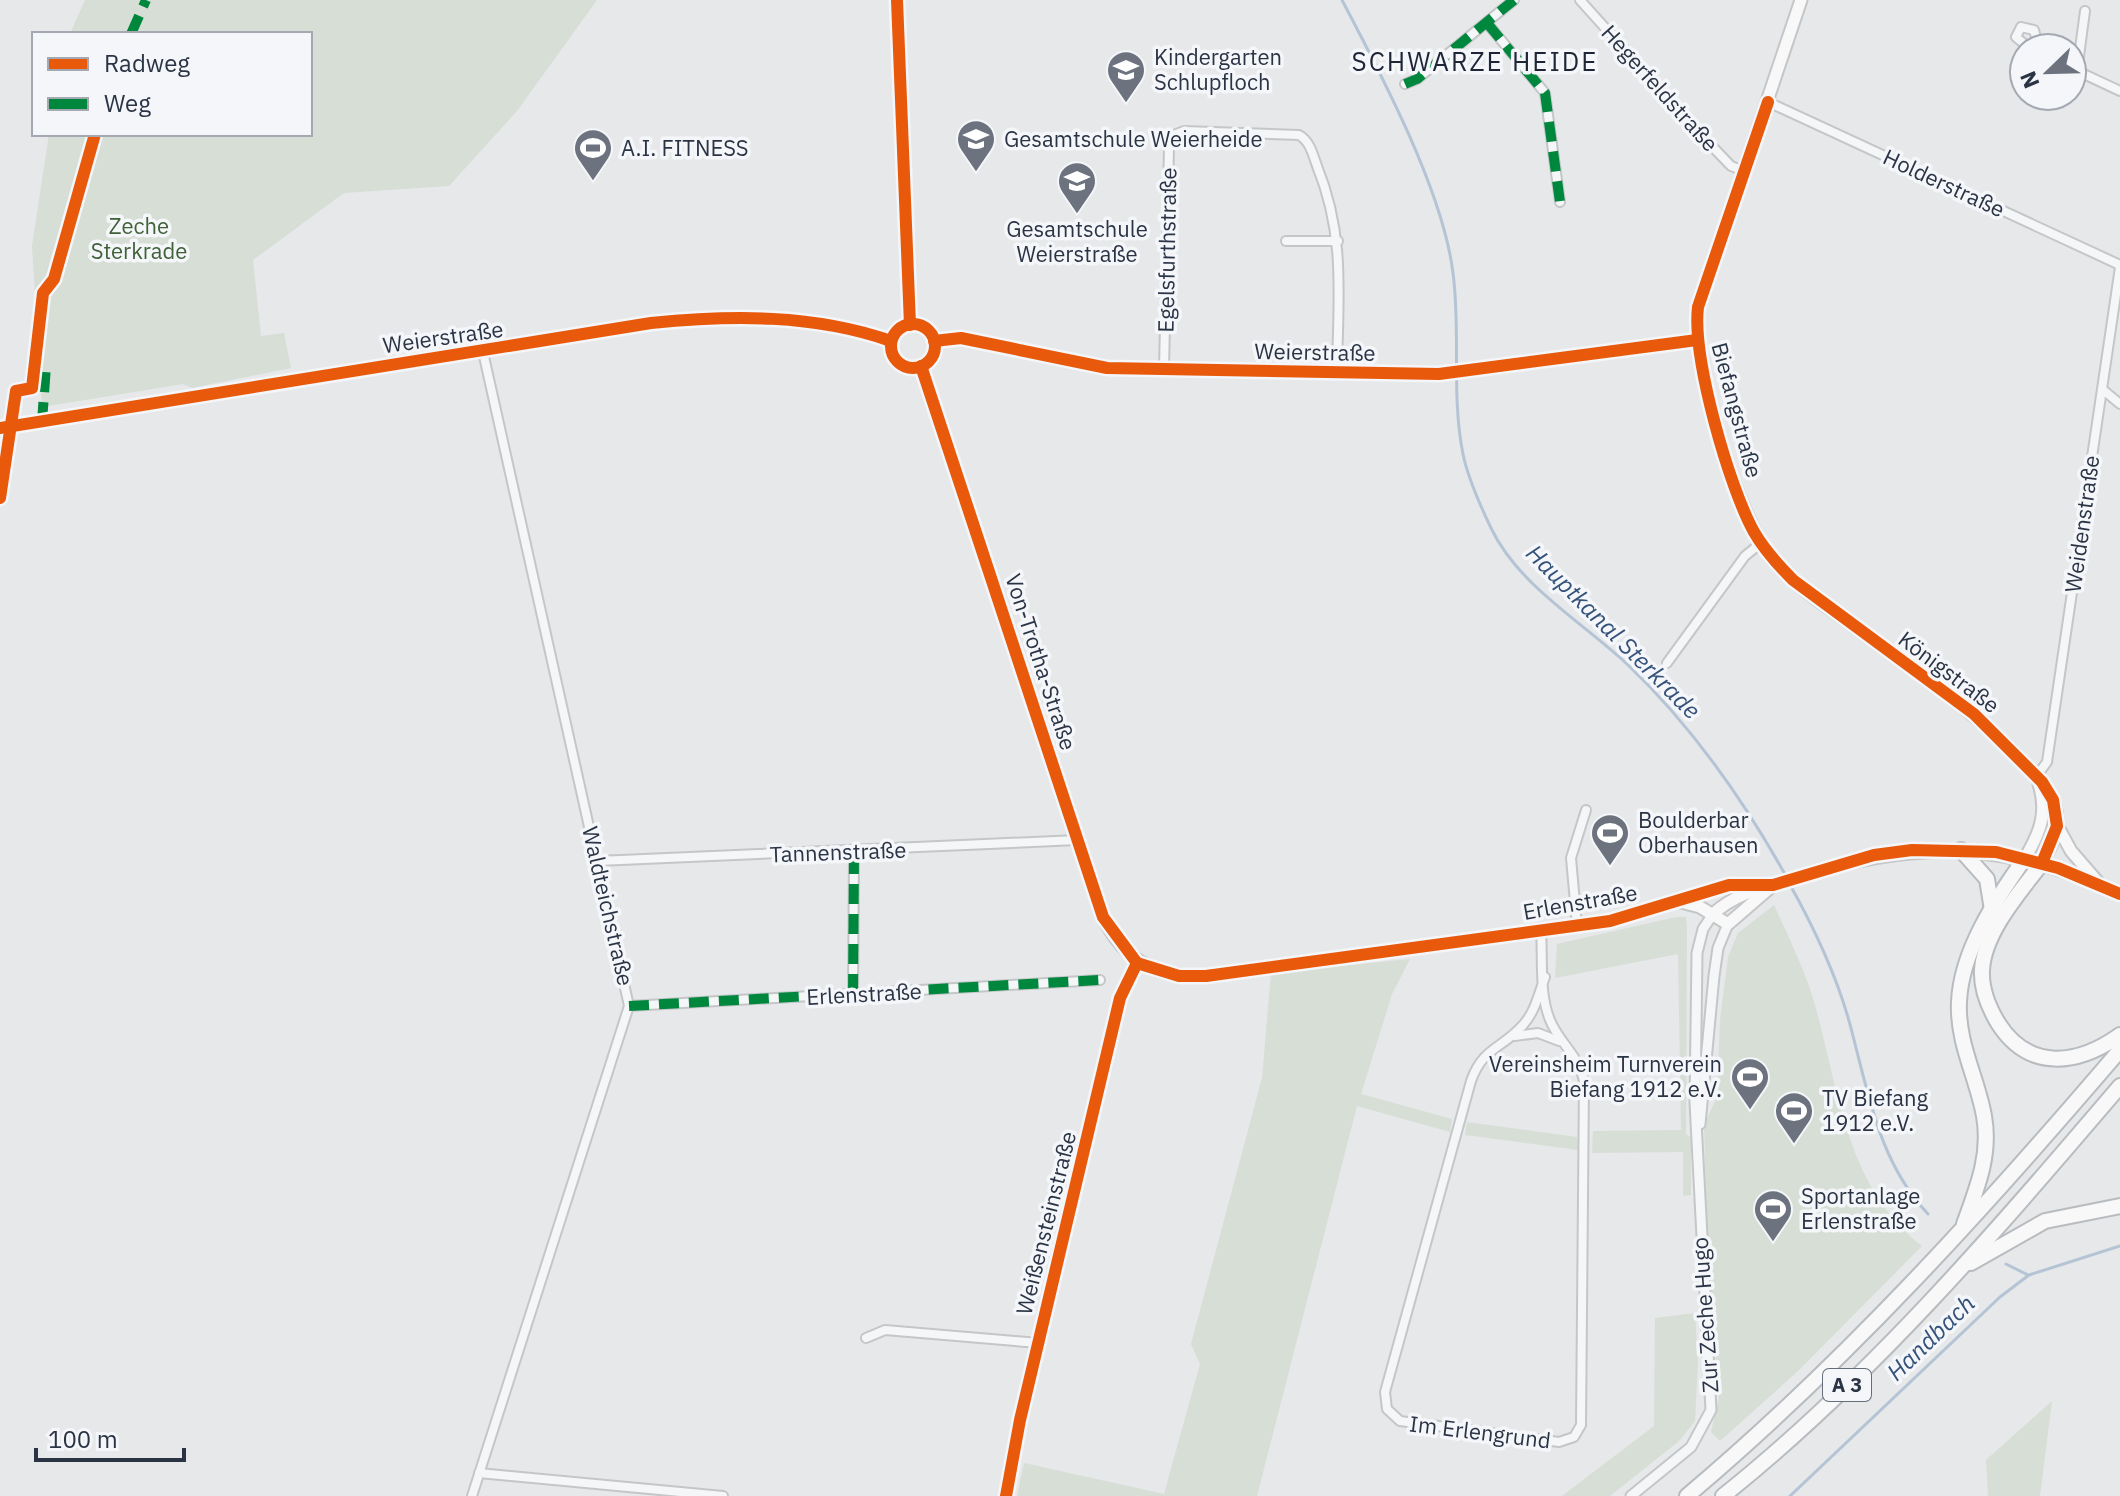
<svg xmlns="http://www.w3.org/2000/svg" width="2120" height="1496" font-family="'IBM Plex Sans',sans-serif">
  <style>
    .green { fill: #d6ded6 }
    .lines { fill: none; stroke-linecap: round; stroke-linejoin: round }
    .stream { stroke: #b4c4d5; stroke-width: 3 }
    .minor-casing { stroke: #c4c6c8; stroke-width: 12 }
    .tertiary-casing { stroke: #c4c6c8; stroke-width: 13 }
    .secondary-casing { stroke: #c4c6c8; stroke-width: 15 }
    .motorway-casing { stroke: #b8bbbf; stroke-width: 18 }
    .minor { stroke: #f5f6f7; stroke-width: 8 }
    .tertiary { stroke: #f5f6f7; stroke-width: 9 }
    .secondary { stroke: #f8f8f8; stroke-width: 11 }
    .motorway { stroke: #f8f8f8; stroke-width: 14 }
    .quiet { stroke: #00873e; stroke-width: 10; stroke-dasharray: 20 10; stroke-linecap: butt }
    .cycleway-casing { stroke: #f4f6f9; stroke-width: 17 }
    .cycleway { stroke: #e8590c; stroke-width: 12 }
    .labels { text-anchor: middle; stroke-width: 7; stroke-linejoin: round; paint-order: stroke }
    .shield { fill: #f4f6f9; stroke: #676e7b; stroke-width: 2 }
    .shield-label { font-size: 20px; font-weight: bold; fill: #2b3445 }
    .poi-label { font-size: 22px; fill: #2b3445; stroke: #f4f6f9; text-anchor: start }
    .street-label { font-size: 22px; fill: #2b3445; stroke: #f4f6f9 }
    .park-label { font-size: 22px; fill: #3f6138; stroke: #f4f6f9 }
    .water-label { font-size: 24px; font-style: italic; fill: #34527a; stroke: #f4f6f9 }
    .quarter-label { font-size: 26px; letter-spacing: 2px; fill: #1d2536; stroke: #f4f6f9 }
  </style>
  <rect width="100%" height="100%" fill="#e6e8ea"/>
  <g class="green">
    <polygon points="85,0 597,0 517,111 449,186 344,193 253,260 261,336 284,333 291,368 192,388 183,384 42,407 32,246 49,134 310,134 310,34 70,34"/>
    <path d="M1774 905C1787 934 1802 964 1812 995 1839 1084 1843 1185 1922 1246L1798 1371 1720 1441 1711 1432 1719 1398 1708 1266 1704 1125 1717 1097 1720 1020 1728 957 1738 933Z"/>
    <polygon points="1676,917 1686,917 1687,930 1686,1134 1691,1138 1691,1195 1683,1196 1683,1152 1592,1153 1593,1131 1681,1130 1678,954 1555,978 1557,944"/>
    <polygon points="1410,959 1392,994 1361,1094 1452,1119 1450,1132 1357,1106 1257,1496 1017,1496 1024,1463 1164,1494 1200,1364 1191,1344 1262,1078 1271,973"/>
    <polygon points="1467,1122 1577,1137 1578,1150 1465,1135"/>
    <polygon points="1695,1313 1698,1363 1695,1421 1679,1441 1610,1496 1562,1496 1654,1426 1655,1318"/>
    <polygon points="2052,1401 2040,1496 1988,1496 1986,1460"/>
  </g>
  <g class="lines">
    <g class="stream">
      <path d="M1342 0C1381 74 1443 191 1453 273 1461 333 1451 395 1463 454 1468 479 1480 505 1491 528 1518 585 1582 622 1627 664 1691 725 1743 799 1786 876"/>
      <path d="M1789 883C1816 931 1840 982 1853 1036 1870 1101 1881 1164 1928 1214"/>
      <polyline points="2006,1264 2028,1275"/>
      <polyline points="1790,1496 2000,1297 2029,1275 2120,1246"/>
    </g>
    <g class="minor-casing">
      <g id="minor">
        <polyline points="1580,0 1707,141 1731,166 1744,171"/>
        <polyline points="1487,23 1545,93 1560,202"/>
        <polyline points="2029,48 2016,37 2021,27 2034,30 2039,48"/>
        <polyline points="2073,69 2120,91"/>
        <polyline points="2077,71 2085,11"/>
        <polyline points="1405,84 1417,79 1514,0"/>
        <polyline points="1768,102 2120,265"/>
        <polyline points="1286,241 1338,241"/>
        <path d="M1164 369 1169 147 1176 134 1184 131 1299 135C1310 141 1313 155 1317 166 1346 237 1338 298 1337 373"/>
        <polyline points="2102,389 2120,404"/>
        <polyline points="1667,663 1745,556 1761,543"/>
        <polyline points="2036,777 2047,762 2120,267"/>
        <polyline points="598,861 1078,840"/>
        <polyline points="1577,925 1571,858 1586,810"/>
        <path d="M1541 931C1543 958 1539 994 1550 1020 1559 1043 1580 1056 1584 1082L1581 1425 1574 1437 1559 1442 1400 1421 1387 1409 1385 1392 1471 1081C1483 1047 1502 1049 1523 1025 1535 1012 1539 993 1545 977"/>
        <polyline points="853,994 854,851"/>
        <polyline points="629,1006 1100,980"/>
        <polyline points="1515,1036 1538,1033 1559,1041"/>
        <polyline points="866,1338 885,1330 1038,1343"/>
        <polyline points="479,1473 723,1496"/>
        <polyline points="472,1496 629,1006 483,352"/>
      </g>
    </g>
    <g class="tertiary-casing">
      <g id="tertiary">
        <polyline points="897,0 910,325"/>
        <polyline points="934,341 961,338 1107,368 1439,374 1697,340"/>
        <polyline points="1700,1124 1714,976 1718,948 1728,924"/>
        <polyline points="1006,1496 1020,1420 1120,998 1137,963"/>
        <polyline points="1631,1496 1691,1447 1711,1410 1695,1102 1697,953 1703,929 1713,914"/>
      </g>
    </g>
    <g class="secondary-casing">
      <g id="secondary">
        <path d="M1801 0 1698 307C1691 363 1737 517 1773 560 1794 585 1822 603 1848 622 1908 667 1972 707 2023 762 2035 775 2050 788 2055 806 2061 828 2052 845 2042 863"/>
        <circle cx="913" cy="346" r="22"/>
        <path d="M921 366 1103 917C1124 961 1158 979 1206 976L1610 921 1729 885H1773"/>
        <path d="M0 428 651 323C732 315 814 314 891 341"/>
        <polyline points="2058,827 2071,851 2097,881"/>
        <path d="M2025 858C2040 833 2048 813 2039 784"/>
        <polyline points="1681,902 1700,907 1728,924 1772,886"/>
        <path d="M1713 914C1737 892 1766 887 1796 878 1914 839 2007 841 2120 894"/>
      </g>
    </g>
    <g class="motorway-casing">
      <g id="motorway">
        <polyline points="1961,850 1987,879 1992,910"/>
        <path d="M2042 863C2020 892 1984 932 1982 970 1981 988 1989 1008 1998 1023 2029 1072 2078 1065 2120 1035"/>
        <path d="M1964 1224C1977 1188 1991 1155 1984 1116 1977 1077 1957 1043 1959 1002 1961 951 1996 899 2025 858"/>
        <polyline points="1971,1263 2045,1221 2120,1206"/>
        <path d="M1687 1496C1846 1362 1985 1208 2120 1050"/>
        <path d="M1723 1496C1871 1378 1997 1230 2120 1086"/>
      </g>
    </g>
    <use href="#minor" class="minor"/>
    <use href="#tertiary" class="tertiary"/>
    <use href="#secondary" class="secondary"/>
    <use href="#motorway" class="motorway"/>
    <g class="quiet">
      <polyline points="1487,23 1545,93 1560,202"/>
      <polyline points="131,34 146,0"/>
      <polyline points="1405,84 1417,79 1514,0"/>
      <polyline points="42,422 46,366"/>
      <polyline points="853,994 854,851"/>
      <polyline points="629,1006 1100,980"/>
    </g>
    <g class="cycleway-casing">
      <g id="cycleway">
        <polyline points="897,0 910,325"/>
        <path d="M1768 102 1698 307C1692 358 1729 487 1754 532 1765 551 1778 565 1793 580L1974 714 2042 782 2053 800 2057 826 2042 863"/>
        <circle cx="913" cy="346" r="22"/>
        <polyline points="934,341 961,338 1107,368 1439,374 1697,340"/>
        <polyline points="921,366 1103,917 1137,963"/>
        <path d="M0 428 651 323C732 315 814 314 891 341"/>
        <polyline points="0,498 16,391 32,388 43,293 54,279 95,134"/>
        <polyline points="1137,963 1179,976 1206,976 1610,921 1729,885 1773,885 1874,855 1912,850 1996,852 2058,868 2120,894"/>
        <polyline points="1006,1496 1020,1420 1120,998 1137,963"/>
      </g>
    </g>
    <use href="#cycleway" class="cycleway"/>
  </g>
  <defs>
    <g id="school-pin" transform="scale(2)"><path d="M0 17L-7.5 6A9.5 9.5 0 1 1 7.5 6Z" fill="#6c737f" stroke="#f4f6f9"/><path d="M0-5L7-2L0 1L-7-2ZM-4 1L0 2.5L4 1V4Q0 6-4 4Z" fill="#fff"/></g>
    <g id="stadium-pin" transform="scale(2)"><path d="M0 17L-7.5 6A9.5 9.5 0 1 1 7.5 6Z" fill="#6c737f" stroke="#f4f6f9"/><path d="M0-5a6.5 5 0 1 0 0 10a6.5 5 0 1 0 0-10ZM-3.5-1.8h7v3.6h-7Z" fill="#fff"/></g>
  </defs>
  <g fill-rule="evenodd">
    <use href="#school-pin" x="1126" y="70"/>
    <use href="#school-pin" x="976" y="139"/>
    <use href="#stadium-pin" x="593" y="148"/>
    <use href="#school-pin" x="1077" y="181"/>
    <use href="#stadium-pin" x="1610" y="833"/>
    <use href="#stadium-pin" x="1750" y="1077"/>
    <use href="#stadium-pin" x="1794" y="1111"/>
    <use href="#stadium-pin" x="1773" y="1209"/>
  </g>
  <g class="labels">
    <rect class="shield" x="1823" y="1369" width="48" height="32" rx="6"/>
    <g class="shield-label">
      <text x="1847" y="1392">A 3</text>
    </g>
    <g class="poi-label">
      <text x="1154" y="65">Kindergarten<tspan x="1154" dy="25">Schlupfloch</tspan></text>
      <text x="1004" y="147">Gesamtschule Weierheide</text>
      <text x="621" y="156">A.I. FITNESS</text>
      <text x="1077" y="237" text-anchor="middle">Gesamtschule<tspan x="1077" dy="25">Weierstraße</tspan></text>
      <text x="1638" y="828">Boulderbar<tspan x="1638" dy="25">Oberhausen</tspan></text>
      <text x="1722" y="1072" text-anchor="end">Vereinsheim Turnverein<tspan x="1722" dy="25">Biefang 1912 e.V.</tspan></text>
      <text x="1822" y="1106">TV Biefang<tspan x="1822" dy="25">1912 e.V.</tspan></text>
      <text x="1801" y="1204">Sportanlage<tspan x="1801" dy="25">Erlenstraße</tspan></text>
    </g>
    <g class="street-label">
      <text transform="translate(1660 88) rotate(48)" y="8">Hegerfeldstraße</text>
      <text transform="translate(1944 183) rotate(25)" y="8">Holderstraße</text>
      <text transform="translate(1167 250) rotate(-89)" y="8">Egelsfurthstraße</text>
      <text transform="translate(443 337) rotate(-8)" y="8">Weierstraße</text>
      <text transform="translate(1315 352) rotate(1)" y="8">Weierstraße</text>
      <text transform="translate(1737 410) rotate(75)" y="8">Biefangstraße</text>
      <text transform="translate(2082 524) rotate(-82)" y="8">Weidenstraße</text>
      <text transform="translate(1041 662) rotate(72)" y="8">Von-Trotha-Straße</text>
      <text transform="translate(1949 672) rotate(37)" y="8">Königstraße</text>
      <text transform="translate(838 852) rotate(-2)" y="8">Tannenstraße</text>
      <text transform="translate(1580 902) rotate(-10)" y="8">Erlenstraße</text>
      <text transform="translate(608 906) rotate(77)" y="8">Waldteichstraße</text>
      <text transform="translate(864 994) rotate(-3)" y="8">Erlenstraße</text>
      <text transform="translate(1046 1223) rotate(-76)" y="8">Weißensteinstraße</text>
      <text transform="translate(1705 1315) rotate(-94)" y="8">Zur Zeche Hugo</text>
      <text transform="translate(1480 1432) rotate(7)" y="8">Im Erlengrund</text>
    </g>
    <g class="park-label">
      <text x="139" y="234">Zeche<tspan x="139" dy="25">Sterkrade</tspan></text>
    </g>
    <g class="water-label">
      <text transform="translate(1613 632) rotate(45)" y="8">Hauptkanal Sterkrade</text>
      <text transform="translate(1931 1338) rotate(-44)" y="8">Handbach</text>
    </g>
    <g class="quarter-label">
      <text x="1475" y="71">SCHWARZE HEIDE</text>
    </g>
  </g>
  <rect x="32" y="32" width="280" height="104" fill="#f4f6f9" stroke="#a4a8b1" stroke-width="2"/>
  <rect x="48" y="58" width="40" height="12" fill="#e8590c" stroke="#a4a8b1" stroke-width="2"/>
  <text x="104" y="72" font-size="24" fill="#2b3445">Radweg</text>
  <rect x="48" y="98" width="40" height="12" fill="#00873e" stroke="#a4a8b1" stroke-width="2"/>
  <text x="104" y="112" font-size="24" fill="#2b3445">Weg</text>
  <g transform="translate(2048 72) rotate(247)"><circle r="38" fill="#f4f6f9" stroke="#a4a8b1" stroke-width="2"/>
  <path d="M0-6L14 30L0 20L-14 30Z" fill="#6c737f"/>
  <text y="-12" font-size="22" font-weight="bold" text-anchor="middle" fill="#2b3445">N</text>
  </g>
  <path d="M36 1448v12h148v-12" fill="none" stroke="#2b3445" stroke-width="4"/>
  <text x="48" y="1448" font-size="24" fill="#2b3445" stroke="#f4f6f9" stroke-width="6" paint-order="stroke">100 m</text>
</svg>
